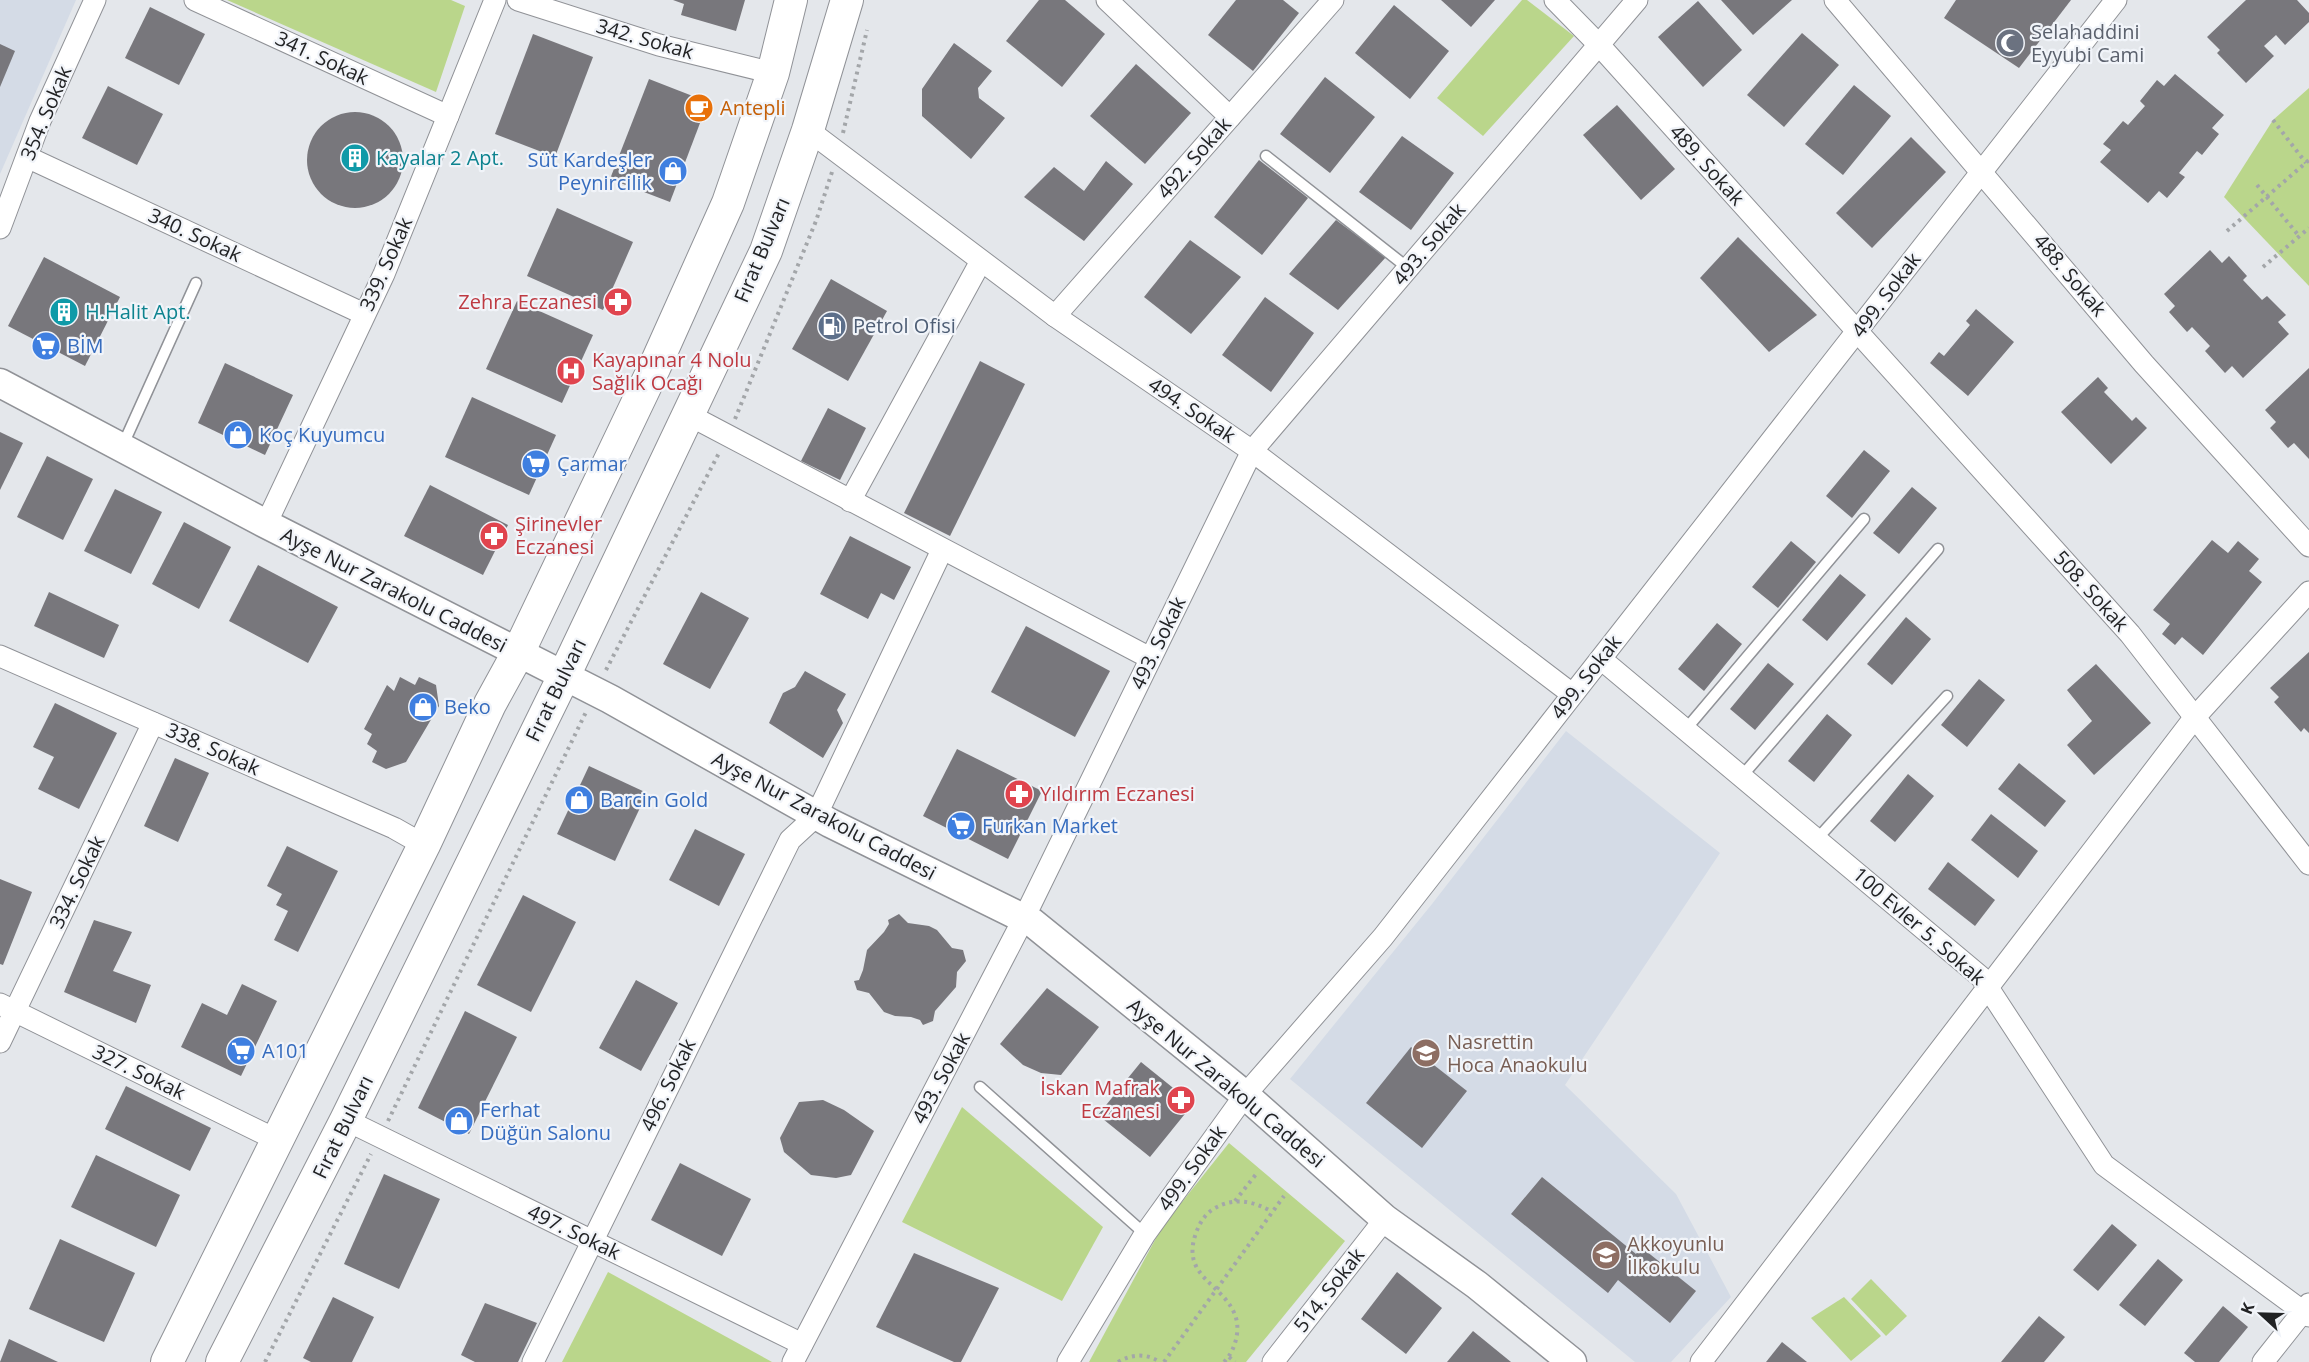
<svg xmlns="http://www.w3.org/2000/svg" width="2309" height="1362" font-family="'Open Sans',sans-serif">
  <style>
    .built { fill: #d4dbe6 }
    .green { fill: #bad68b }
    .building { fill: #78777c }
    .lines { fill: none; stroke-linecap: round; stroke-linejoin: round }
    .lane-casing { stroke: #909297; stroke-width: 13 }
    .street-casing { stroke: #909297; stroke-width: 23 }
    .secondary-casing { stroke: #909297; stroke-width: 31 }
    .primary-casing { stroke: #909297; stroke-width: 34 }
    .path { stroke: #a3a6a9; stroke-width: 4; stroke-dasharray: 3 4.5; stroke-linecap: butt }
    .lane { stroke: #fff; stroke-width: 10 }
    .street { stroke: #fff; stroke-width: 21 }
    .secondary { stroke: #fff; stroke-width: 28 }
    .primary { stroke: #fff; stroke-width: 32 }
    .labels { text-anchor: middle; stroke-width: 4.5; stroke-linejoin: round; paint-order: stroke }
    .worship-label { font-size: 20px; fill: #5b616d; stroke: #f1f4f9; text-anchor: start }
    .street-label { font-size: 20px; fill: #222325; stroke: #f1f4f9 }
    .food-label { font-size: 20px; fill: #c56008; stroke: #f1f4f9; text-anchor: start }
    .culture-label { font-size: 20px; fill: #0d838f; stroke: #f1f4f9; text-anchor: start }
    .shop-label { font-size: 20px; fill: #366cbe; stroke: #f1f4f9; text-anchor: start }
    .health-label { font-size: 20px; fill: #be3a42; stroke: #f1f4f9; text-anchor: start }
    .service-label { font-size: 20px; fill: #4e5e75; stroke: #f1f4f9; text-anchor: start }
    .education-label { font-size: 20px; fill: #785e54; stroke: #f1f4f9; text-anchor: start }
  </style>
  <rect width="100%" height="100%" fill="#e4e7eb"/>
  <g class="built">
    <polygon points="0,0 76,0 0,174"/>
    <polygon points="1566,731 1720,853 1565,1085 1676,1194 1731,1297 1671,1362 1635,1362 1290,1079 1432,904"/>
  </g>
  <g class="green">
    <polygon points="227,0 451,0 465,6 436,92"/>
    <polygon points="1522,0 1527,0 1574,36 1483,136 1437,98"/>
    <polygon points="2309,88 2309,286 2224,197 2273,120"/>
    <polygon points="962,1107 1103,1227 1062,1301 902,1222"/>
    <polygon points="1229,1143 1345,1241 1246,1362 1089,1362 1162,1227"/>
    <polygon points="608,1272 772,1362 562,1362"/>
    <polygon points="1871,1279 1907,1316 1886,1336 1851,1299"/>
    <polygon points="1844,1297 1881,1336 1851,1361 1811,1318"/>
  </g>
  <g class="building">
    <polygon points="673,0 745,0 736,31 681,15 684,4"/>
    <polygon points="1039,0 1065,0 1105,34 1062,87 1006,41"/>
    <polygon points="1236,0 1283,0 1299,13 1253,71 1208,35"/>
    <polygon points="1441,0 1495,0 1471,27"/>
    <polygon points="1721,0 1792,0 1753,35"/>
    <polygon points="1956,0 2071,0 2019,68 1944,18"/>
    <polygon points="2246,0 2297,0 2309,13 2309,22 2285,45 2276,35 2264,46 2274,56 2246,83 2217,53 2220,50 2207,37"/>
    <polygon points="1698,1 1742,50 1703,87 1658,37"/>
    <polygon points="1394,5 1449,51 1410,99 1355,53"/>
    <polygon points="150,7 205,34 179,85 125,58"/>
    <polygon points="1802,33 1839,65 1784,127 1747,95"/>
    <polygon points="533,34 593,57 555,157 495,134"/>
    <polygon points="954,43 992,71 978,88 979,98 1005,118 971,159 922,116 922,89"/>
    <polygon points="0,44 15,51 0,87"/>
    <polygon points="1136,64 1191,113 1145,164 1090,116"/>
    <polygon points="2175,74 2224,115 2212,128 2219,134 2202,155 2197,151 2179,173 2185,177 2167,198 2159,191 2148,203 2100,162 2111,150 2103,144 2123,121 2128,125 2145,106 2140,101 2157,80 2164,86"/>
    <polygon points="1325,77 1375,117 1330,173 1280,134"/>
    <polygon points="649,79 708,102 670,202 610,179"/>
    <polygon points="1854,85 1891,116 1843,175 1805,144"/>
    <polygon points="108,86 163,114 137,165 82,138"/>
    <polygon points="1617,105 1675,169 1641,200 1583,135"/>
    <circle cx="355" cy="160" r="48"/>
    <polygon points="1402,136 1454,173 1411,230 1359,192"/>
    <polygon points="1911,137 1946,172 1872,248 1836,213"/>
    <polygon points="1259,160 1308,198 1262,255 1214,217"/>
    <polygon points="1106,161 1133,184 1084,241 1024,197 1054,167 1084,191"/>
    <polygon points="557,208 633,242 603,310 527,276"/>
    <polygon points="1336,220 1386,257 1338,310 1289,274"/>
    <polygon points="1738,237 1817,315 1769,352 1700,278"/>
    <polygon points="1190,240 1241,277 1191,334 1144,297"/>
    <polygon points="2210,250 2222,263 2229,256 2247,276 2243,280 2262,300 2267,296 2286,315 2278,322 2289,334 2243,378 2232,366 2225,373 2205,351 2210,346 2192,327 2187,332 2169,312 2175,306 2164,294"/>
    <polygon points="44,257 120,297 85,366 8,326"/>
    <polygon points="831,279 887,311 848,381 792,349"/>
    <polygon points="1265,297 1314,333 1271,392 1222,355"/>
    <polygon points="517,301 593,335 562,403 486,369"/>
    <polygon points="1976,309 2014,342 1968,396 1930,363 1939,352 1944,356 1970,325 1966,321"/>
    <polygon points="980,361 1025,384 950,536 904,513"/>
    <polygon points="225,363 293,395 265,455 198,423"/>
    <polygon points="2309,368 2309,459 2294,443 2288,448 2270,428 2276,422 2265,410"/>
    <polygon points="2098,377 2108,388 2104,392 2132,421 2136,417 2147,428 2111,464 2061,412"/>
    <polygon points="472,397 556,435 529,495 445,457"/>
    <polygon points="828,408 866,428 840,480 801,461"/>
    <polygon points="0,432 23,443 0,490"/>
    <polygon points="1864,450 1890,471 1852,518 1826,496"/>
    <polygon points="47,456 93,479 63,540 17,517"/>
    <polygon points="430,485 508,525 483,575 404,536"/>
    <polygon points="1912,487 1937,508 1899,554 1873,533"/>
    <polygon points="115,489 162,512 131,574 84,551"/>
    <polygon points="184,522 231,547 199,609 152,584"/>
    <polygon points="850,536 911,567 894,600 881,593 868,619 820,594"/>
    <polygon points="2212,540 2228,553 2238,541 2259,559 2249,571 2262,582 2203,655 2182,637 2175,645 2162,634 2170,624 2153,610"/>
    <polygon points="1791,541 1816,562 1778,608 1752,587"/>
    <polygon points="258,565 338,607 308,663 229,621"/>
    <polygon points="1840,574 1866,595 1827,641 1802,620"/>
    <polygon points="49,592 119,625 104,658 34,626"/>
    <polygon points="701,592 749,618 710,689 663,664"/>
    <polygon points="1906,617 1931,639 1892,685 1867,664"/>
    <polygon points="1717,623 1742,644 1704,691 1678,669"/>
    <polygon points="1026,626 1110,671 1075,737 991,692"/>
    <polygon points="2309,652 2309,733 2304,728 2301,732 2274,702 2279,697 2270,688"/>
    <polygon points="1768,663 1794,684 1755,730 1730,709"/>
    <polygon points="2096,664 2151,723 2094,775 2067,745 2092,721 2067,690"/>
    <polygon points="805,671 846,694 837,710 843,723 823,758 769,723 783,693 795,687"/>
    <polygon points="400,677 415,685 419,677 436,685 439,706 406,762 386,769 372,762 377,751 367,744 372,734 364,729 387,685 394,691"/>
    <polygon points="1979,679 2005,700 1967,747 1941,725"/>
    <polygon points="55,703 117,733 79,809 38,789 54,757 33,747"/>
    <polygon points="1827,714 1852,735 1814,782 1788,761"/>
    <polygon points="957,749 1042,791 1008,859 923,816"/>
    <polygon points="175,758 209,773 178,842 144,826"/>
    <polygon points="2019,763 2066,801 2045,827 1998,789"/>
    <polygon points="589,766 647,793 615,861 557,834"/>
    <polygon points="1908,774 1934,796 1895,842 1870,821"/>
    <polygon points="1991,814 2038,851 2018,878 1971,840"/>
    <polygon points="695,829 745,854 719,906 669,880"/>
    <polygon points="287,846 338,871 298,952 274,940 288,911 276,905 282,894 267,886"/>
    <polygon points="1948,862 1995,900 1975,926 1928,889"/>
    <polygon points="0,879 32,892 3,965 0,964"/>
    <polygon points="523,895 576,922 531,1012 477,985"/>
    <polygon points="899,914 908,923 929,926 937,930 952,948 963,950 966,961 957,972 956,987 935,1011 933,1021 923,1025 920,1020 911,1017 895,1016 884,1012 869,993 857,990 854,981 859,980 863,970 867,950 884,932 889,924 888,920"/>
    <polygon points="94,920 132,932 113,971 151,985 136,1023 64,992"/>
    <polygon points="636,980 678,1003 641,1071 599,1048"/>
    <polygon points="242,984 277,1001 241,1076 181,1047 202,1003 227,1015"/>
    <polygon points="1047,988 1099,1027 1061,1075 1041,1073 1023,1065 1000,1044"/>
    <polygon points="465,1011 517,1037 469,1134 418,1108"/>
    <polygon points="1411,1047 1467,1091 1422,1148 1366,1103"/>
    <polygon points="1141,1062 1193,1104 1150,1157 1098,1115"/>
    <polygon points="126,1086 211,1128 190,1171 105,1129"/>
    <polygon points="823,1100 844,1110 874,1131 851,1175 836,1178 811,1175 784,1152 780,1138 799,1102"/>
    <polygon points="96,1155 180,1195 156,1247 71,1207"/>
    <polygon points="680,1163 751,1199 722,1256 651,1220"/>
    <polygon points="384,1174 440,1199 399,1289 344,1264"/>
    <polygon points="1542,1177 1636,1254 1641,1247 1696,1291 1670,1323 1618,1280 1608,1293 1511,1214"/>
    <polygon points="2112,1224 2137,1245 2098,1291 2073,1270"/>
    <polygon points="60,1239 135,1273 104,1342 29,1309"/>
    <polygon points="914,1253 999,1288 961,1362 954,1362 876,1327"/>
    <polygon points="2158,1259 2183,1280 2145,1326 2119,1305"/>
    <polygon points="1397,1272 1442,1308 1406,1354 1361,1319"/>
    <polygon points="333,1297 374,1317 352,1362 311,1362 303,1358"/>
    <polygon points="485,1303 537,1323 518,1362 475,1362 461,1355"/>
    <polygon points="2223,1306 2248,1327 2219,1362 2195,1362 2184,1353"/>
    <polygon points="2039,1316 2065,1337 2044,1362 2001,1362"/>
    <polygon points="1473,1331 1511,1362 1447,1362"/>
    <polygon points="9,1339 58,1362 0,1362"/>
    <polygon points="1782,1342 1807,1362 1766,1362"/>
  </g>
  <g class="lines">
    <g class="lane-casing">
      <g id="lane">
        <polyline points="1266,156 1408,268"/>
        <polyline points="122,447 196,283"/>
        <polyline points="1686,729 1864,519"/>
        <polyline points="1742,776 1938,549"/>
        <polyline points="1817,839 1947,696"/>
        <polyline points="980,1087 1145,1234"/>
      </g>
    </g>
    <g class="street-casing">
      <g id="street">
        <polyline points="195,0 448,116"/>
        <polyline points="518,0 659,45 773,73"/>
        <polyline points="1107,0 1230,117"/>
        <polyline points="1555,0 1600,46 2130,634 2309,864"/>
        <polyline points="1835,0 2144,364 2309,546"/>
        <polyline points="808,130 1055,316 1252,451 1572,694"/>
        <polyline points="27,157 364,314"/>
        <polyline points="0,228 40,121 95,0"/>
        <polyline points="1055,316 1333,0"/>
        <polyline points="687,414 1150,658"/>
        <polyline points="850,501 981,261"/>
        <polyline points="266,524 384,274 495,0"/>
        <polyline points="0,656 394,828 424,845"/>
        <polyline points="1601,659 1981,977 2104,1165 2309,1316"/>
        <polyline points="0,1004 277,1140"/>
        <polyline points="0,1042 153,723"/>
        <polyline points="346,1120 802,1344"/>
        <polyline points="533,1362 790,840 816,816 942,550"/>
        <polyline points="793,1362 1024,918 1252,451 1637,0"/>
        <polyline points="1068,1362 1145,1234 1245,1095 1383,937 2116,0"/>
        <polyline points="1273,1362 1385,1219"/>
        <polyline points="1701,1362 2195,717 2309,592"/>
        <polyline points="2263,1362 2309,1304"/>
      </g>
    </g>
    <g class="secondary-casing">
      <polyline id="secondary" points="0,383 266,524 610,699 830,823 1033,923 1245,1095 1385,1219 1477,1285 1572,1362"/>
    </g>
    <g class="primary-casing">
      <g id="primary">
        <polyline points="167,1362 424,845 490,704 518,653 655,366 728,203 773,73 791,0"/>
        <polyline points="222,1362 346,1120 564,676 766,251 808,130 847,0"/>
      </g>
    </g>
    <g class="path">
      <polyline points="2273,120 2306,163"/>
      <polyline points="843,133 867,30"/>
      <polyline points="2257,185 2299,236"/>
      <polyline points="2227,231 2309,160"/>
      <polyline points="2263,267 2309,228"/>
      <polyline points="735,419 816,221 832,172"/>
      <polyline points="606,670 719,453"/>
      <polyline points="388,1121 586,712"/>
      <polyline points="1235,1201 1257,1173"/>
      <polyline points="1229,1357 1235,1362"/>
      <polyline points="265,1362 371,1154"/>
      <path d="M1118 1362C1132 1354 1146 1353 1160 1362"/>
      <polyline points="1164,1362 1284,1196"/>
      <path d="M1224 1362C1235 1351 1241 1330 1235 1315 1223 1283 1180 1277 1196 1233 1200 1222 1205 1214 1215 1208 1235 1197 1252 1201 1271 1211"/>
    </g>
    <use href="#lane" class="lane"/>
    <use href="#street" class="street"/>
    <use href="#secondary" class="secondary"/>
    <use href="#primary" class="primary"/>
  </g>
  <defs>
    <g id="mosque-disc" transform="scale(1.5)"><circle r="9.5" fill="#6b7280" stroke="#f1f4f9"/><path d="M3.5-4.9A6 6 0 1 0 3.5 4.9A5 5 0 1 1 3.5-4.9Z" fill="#fff"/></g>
    <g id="cafe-disc" transform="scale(1.5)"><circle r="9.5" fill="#e8710a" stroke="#f1f4f9"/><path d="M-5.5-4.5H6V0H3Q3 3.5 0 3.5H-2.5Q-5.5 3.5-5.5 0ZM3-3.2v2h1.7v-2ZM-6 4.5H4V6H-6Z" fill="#fff"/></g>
    <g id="building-disc" transform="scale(1.5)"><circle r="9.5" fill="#0f9aa8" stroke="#f1f4f9"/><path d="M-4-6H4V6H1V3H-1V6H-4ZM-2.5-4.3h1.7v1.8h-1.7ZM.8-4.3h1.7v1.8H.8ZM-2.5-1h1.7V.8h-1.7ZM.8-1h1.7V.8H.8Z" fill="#fff"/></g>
    <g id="shop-disc" transform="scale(1.5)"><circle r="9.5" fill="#3f7fe0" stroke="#f1f4f9"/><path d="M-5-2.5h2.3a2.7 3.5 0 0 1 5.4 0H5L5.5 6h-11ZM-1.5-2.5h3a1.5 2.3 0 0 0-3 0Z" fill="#fff"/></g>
    <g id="pharmacy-disc" transform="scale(1.5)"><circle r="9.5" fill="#e0444e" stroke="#f1f4f9"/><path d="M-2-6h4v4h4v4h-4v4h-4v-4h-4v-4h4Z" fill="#fff"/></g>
    <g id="fuel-disc" transform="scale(1.5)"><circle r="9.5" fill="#5c6f8a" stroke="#f1f4f9"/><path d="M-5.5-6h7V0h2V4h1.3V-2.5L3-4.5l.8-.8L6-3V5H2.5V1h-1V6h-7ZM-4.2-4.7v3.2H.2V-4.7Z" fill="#fff"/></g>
    <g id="supermarket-disc" transform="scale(1.5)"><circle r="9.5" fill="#3f7fe0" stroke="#f1f4f9"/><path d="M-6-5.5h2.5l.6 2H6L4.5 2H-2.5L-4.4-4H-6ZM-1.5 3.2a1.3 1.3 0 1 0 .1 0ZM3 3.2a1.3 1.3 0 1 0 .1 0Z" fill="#fff"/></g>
    <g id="hospital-disc" transform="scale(1.5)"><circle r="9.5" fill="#e0444e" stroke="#f1f4f9"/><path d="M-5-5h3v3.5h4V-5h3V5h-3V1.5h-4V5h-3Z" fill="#fff"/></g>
    <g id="school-disc" transform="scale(1.5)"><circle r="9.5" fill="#8d6e63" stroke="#f1f4f9"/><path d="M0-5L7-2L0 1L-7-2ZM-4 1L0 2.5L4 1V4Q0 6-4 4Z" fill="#fff"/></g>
  </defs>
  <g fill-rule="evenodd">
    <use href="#mosque-disc" x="2010" y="43"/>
    <use href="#cafe-disc" x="699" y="108"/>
    <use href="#building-disc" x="355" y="158"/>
    <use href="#shop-disc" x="673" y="171"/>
    <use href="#pharmacy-disc" x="618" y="302"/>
    <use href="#building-disc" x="64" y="312"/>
    <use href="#fuel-disc" x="832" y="326"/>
    <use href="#supermarket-disc" x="46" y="346"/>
    <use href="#hospital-disc" x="571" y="371"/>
    <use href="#shop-disc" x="238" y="435"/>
    <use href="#supermarket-disc" x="536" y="464"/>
    <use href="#pharmacy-disc" x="494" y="536"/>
    <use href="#shop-disc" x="423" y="707"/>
    <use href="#pharmacy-disc" x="1019" y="794"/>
    <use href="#shop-disc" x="579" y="800"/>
    <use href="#supermarket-disc" x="961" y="826"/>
    <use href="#supermarket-disc" x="241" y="1051"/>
    <use href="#school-disc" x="1426" y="1053"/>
    <use href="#pharmacy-disc" x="1181" y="1100"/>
    <use href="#shop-disc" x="459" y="1121"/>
    <use href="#school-disc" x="1606" y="1255"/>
  </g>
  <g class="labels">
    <g class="worship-label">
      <text x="2031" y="39">Selahaddini<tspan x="2031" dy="23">Eyyubi Cami</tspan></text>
    </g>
    <g class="street-label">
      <text transform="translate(645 39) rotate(16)" y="7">342. Sokak</text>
      <text transform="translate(322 58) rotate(25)" y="7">341. Sokak</text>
      <text transform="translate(46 113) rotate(-67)" y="7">354. Sokak</text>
      <text transform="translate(1194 158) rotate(-49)" y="7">492. Sokak</text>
      <text transform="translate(1707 165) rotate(48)" y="7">489. Sokak</text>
      <text transform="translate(195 235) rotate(25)" y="7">340. Sokak</text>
      <text transform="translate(1429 244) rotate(-50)" y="7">493. Sokak</text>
      <text transform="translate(762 250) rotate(-67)" y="7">Fırat Bulvarı</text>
      <text transform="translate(386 264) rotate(-66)" y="7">339. Sokak</text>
      <text transform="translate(2070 275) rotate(50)" y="7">488. Sokak</text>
      <text transform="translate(1886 295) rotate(-53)" y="7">499. Sokak</text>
      <text transform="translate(1192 410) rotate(34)" y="7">494. Sokak</text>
      <text transform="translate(394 590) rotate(27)" y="7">Ayşe Nur Zarakolu Caddesi</text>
      <text transform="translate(2091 591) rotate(48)" y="7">508. Sokak</text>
      <text transform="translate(1158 643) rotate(-64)" y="7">493. Sokak</text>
      <text transform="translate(1586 677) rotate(-52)" y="7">499. Sokak</text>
      <text transform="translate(556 690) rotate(-64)" y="7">Fırat Bulvarı</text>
      <text transform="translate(213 749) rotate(24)" y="7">338. Sokak</text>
      <text transform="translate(824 816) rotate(28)" y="7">Ayşe Nur Zarakolu Caddesi</text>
      <text transform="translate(77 882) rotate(-64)" y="7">334. Sokak</text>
      <text transform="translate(1919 926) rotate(41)" y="7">100 Evler 5. Sokak</text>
      <text transform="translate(139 1072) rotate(26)" y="7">327. Sokak</text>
      <text transform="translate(941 1078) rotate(-62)" y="7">493. Sokak</text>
      <text transform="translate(1226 1083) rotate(40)" y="7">Ayşe Nur Zarakolu Caddesi</text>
      <text transform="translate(668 1085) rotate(-64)" y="7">496. Sokak</text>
      <text transform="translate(343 1127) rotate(-64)" y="7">Fırat Bulvarı</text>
      <text transform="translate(1192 1168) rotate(-54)" y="7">499. Sokak</text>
      <text transform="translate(574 1232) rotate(26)" y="7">497. Sokak</text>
      <text transform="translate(1329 1290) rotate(-52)" y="7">514. Sokak</text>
    </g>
    <g class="food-label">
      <text x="720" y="115">Antepli</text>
    </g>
    <g class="culture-label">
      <text x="376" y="165">Kayalar 2 Apt.</text>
      <text x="85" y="319">H.Halit Apt.</text>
    </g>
    <g class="shop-label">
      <text x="652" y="167" text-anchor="end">Süt Kardeşler<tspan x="652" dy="23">Peynircilik</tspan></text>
      <text x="67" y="353">BİM</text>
      <text x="259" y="442">Koç Kuyumcu</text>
      <text x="557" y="471">Çarmar</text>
      <text x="444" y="714">Beko</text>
      <text x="600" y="807">Barcin Gold</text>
      <text x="982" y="833">Furkan Market</text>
      <text x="262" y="1058">A101</text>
      <text x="480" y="1117">Ferhat<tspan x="480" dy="23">Düğün Salonu</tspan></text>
    </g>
    <g class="health-label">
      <text x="597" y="309" text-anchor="end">Zehra Eczanesi</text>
      <text x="592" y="367">Kayapınar 4 Nolu<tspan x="592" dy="23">Sağlık Ocağı</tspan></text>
      <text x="515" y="531">Şirinevler<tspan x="515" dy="23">Eczanesi</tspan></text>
      <text x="1040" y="801">Yıldırım Eczanesi</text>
      <text x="1160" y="1095" text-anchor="end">İskan Mafrak<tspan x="1160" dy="23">Eczanesi</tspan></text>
    </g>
    <g class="service-label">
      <text x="853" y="333">Petrol Ofisi</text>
    </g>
    <g class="education-label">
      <text x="1447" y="1049">Nasrettin<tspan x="1447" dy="23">Hoca Anaokulu</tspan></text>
      <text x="1627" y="1251">Akkoyunlu<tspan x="1627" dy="23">İlkokulu</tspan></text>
    </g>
  </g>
  <g transform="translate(2261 1314) rotate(292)" stroke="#f1f4f9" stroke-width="4.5" paint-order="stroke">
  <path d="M0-4.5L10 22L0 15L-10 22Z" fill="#222325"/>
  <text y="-9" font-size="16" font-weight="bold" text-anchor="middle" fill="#222325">K</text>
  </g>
</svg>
